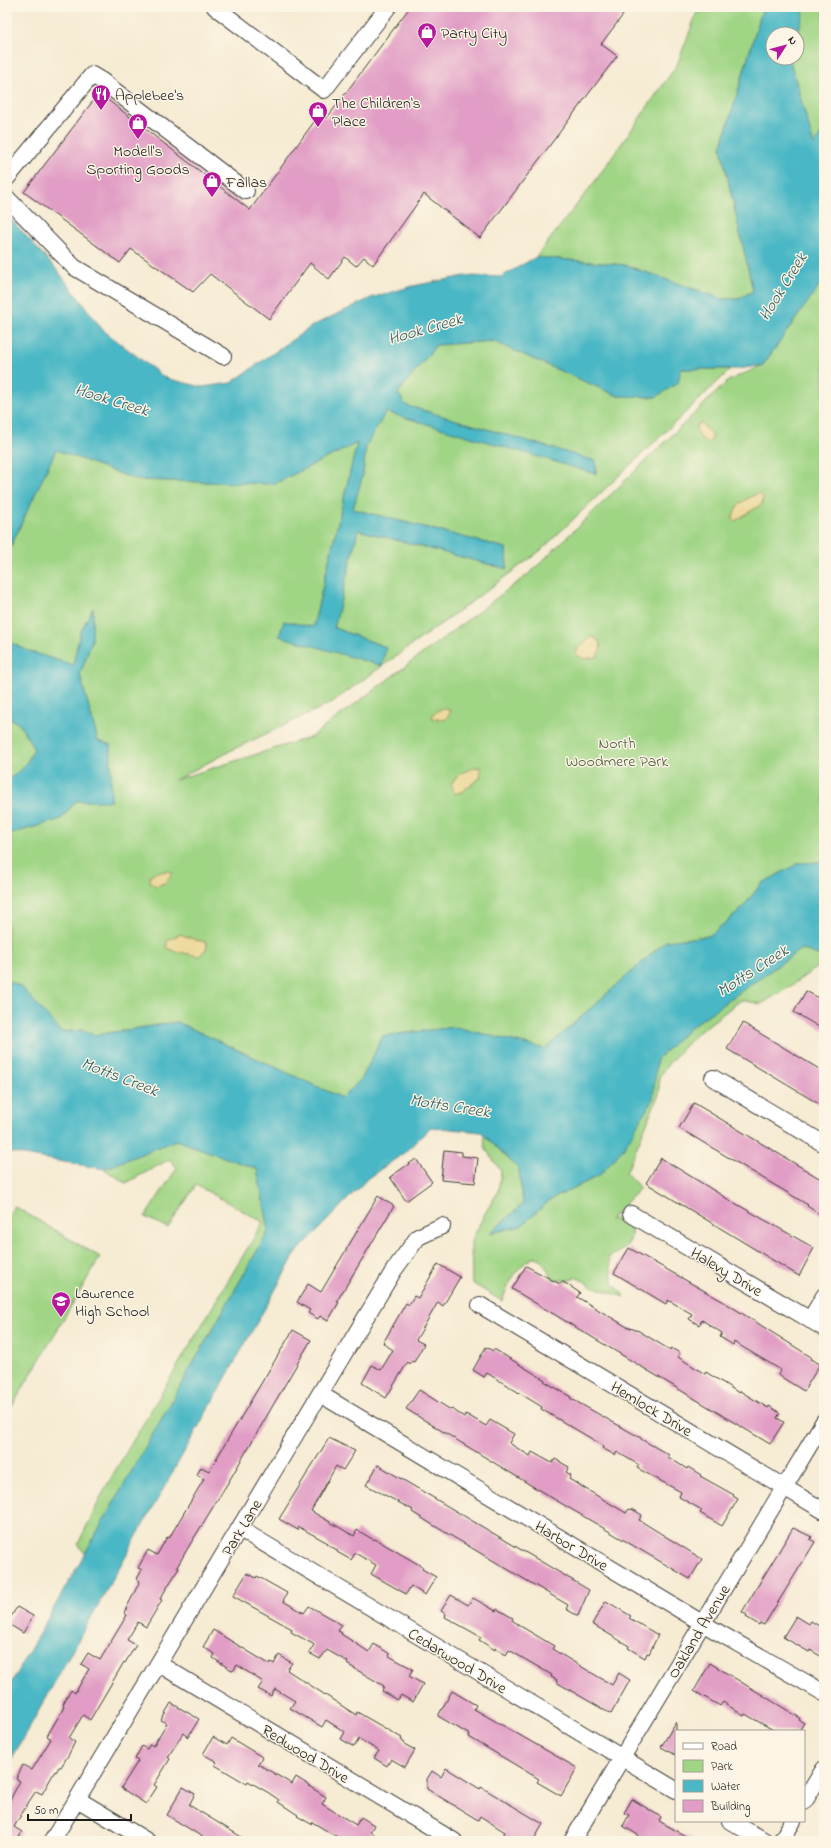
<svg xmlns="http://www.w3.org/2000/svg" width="831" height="1848" font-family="'Indie Flower',sans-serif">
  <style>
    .green { fill: #a1d586; stroke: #5e7851 }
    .sand { fill: #eeda9e; stroke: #857b5d }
    .water { fill: #4ab7c5; stroke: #336a70 }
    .building { fill: #e19dc5 }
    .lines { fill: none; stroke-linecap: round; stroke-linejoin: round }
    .minor-casing { stroke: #3d3b37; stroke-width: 18 }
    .minor { stroke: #fff; stroke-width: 16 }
    .labels { text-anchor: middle; stroke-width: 3; stroke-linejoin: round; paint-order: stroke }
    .poi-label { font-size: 16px; fill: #1c1c1c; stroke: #fcf5e5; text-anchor: start }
    .park-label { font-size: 16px; fill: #4b5d41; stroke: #fcf5e5 }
    .street-label { font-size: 16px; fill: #1c1c1c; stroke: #fcf5e5 }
    .water-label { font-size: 17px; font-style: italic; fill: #2e5a60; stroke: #fcf5e5 }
  </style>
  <rect width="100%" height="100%" fill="#fcf5e5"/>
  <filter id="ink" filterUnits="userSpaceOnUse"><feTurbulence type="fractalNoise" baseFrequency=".025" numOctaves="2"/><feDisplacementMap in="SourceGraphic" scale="8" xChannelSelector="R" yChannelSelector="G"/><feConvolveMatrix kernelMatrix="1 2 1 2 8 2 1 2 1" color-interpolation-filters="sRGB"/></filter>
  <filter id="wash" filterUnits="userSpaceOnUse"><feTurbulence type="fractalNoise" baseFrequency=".012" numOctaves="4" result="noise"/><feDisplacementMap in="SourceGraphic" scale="16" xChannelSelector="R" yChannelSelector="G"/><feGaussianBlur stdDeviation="0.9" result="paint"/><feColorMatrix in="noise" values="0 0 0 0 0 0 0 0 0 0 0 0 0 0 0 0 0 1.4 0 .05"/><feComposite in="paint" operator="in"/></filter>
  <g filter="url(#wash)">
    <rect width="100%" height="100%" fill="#f6ebd3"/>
    <g class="green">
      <polygon points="699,7 763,7 721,148 753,291 738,299 722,299 625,265 536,257 596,180 677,65"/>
      <polygon points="805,7 824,7 824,129 814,145 790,61 791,58 797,58 797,36"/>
      <polygon points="824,279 824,862 799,863 761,884 740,911 709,936 666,941 545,1049 455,1027 383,1036 362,1078 342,1098 177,1022 95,1035 82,1030 61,1032 21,987 7,980 7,835 61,819 76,801 111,800 98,741 80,675 92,640 93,609 80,633 73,665 31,652 7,641 7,554 56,449 137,480 274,484 357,443 313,627 386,647 334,628 358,530 507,569 506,548 353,509 363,474 366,446 386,411 596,474 595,461 405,405 398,393 436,345 492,341 618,396 656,397 681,369 731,369 540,551 467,605 331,703 234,749 175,780 311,737 530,573 728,381 763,365"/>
      <polygon points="7,716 20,725 34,749 25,766 7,781"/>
      <path d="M801 949 824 957V962L788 988 761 1004 741 1000 695 1035 669 1063 659 1077V1094L626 1173 640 1188 610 1220C637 1213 640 1249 609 1256L613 1284 621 1291 624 1297 591 1286 578 1277 567 1281 553 1279 540 1258 535 1257C518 1263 508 1285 502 1301L472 1283 471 1242 484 1215 498 1192 501 1171 485 1148 484 1135 519 1169 523 1204 490 1233 521 1226 550 1200 600 1175 657 1059 692 1026Z"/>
      <polygon points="176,1140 257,1169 269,1230 85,1554 78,1544 108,1483 263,1222 196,1185 168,1228 145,1217 177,1168 170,1159 126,1183 104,1169"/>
      <polygon points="14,1206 100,1257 7,1415 7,1218"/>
    </g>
    <g class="sand">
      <path d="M701 423 712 435 711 441 707 443C700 438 696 434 696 425Z"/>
      <path d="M756 494H761L763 498 762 504 735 521 733 518C735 504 745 500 756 494Z"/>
      <polygon points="592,636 599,641 601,648 597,657 583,659 576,654 578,648"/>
      <polygon points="443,708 451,711 445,720 432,718 434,713"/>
      <path d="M480 767 481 777 463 791 455 794 451 784C459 772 468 769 480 767Z"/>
      <polygon points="168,871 173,873 165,883 156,886 150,882 150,875 157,872"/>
      <polygon points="180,934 196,940 206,942 207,948 199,956 174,951 167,948 167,941"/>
    </g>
    <g class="water">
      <polygon points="763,7 805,7 797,36 797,34 773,34 773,58 791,58 790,61 814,145 824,129 824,279 763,365 738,369 681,369 678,383 656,397 618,396 492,341 436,345 398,393 405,405 596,461 596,474 386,412 366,446 363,474 353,509 506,548 507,569 358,530 334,628 386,647 382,666 279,636 284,621 313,627 357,443 274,484 137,480 56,450 7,554 7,215 58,271 103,330 165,378 202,387 231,383 312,326 371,298 413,286 465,276 501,277 536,257 625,265 722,299 738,299 753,291 721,148"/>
      <polygon points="93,608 92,640 80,675 98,741 111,745 111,801 76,801 61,819 7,835 7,781 25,766 34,749 20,725 7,716 7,641 31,652 73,665 80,633"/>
      <polygon points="824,862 824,957 801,949 692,1026 657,1059 653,1099 623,1149 600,1175 550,1200 521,1226 490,1233 523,1204 519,1169 481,1132 431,1127 404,1153 368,1178 296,1253 7,1767 7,1690 269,1230 257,1169 176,1140 104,1169 7,1152 7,980 21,987 61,1032 82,1030 95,1035 177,1022 342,1098 362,1078 383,1036 455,1027 545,1049 666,941 709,936 740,911 761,884 799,863"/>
    </g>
    <g id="blocks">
      <g class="building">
        <polygon points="410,7 629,7 601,44 617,56 480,238 424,194 373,265 364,257 356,266 345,257 329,279 310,263 269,319 210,274 193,292 131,249 120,263 24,192 99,93 250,210 319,115 327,118"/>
        <polygon points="806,991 824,1001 824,1030 794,1012"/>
        <polygon points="743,1023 824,1072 824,1107 727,1049"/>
        <polygon points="694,1103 824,1181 824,1217 807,1206 808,1205 679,1128"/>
        <polygon points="444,1150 462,1152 462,1156 478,1158 475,1183 441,1180"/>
        <polygon points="661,1158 726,1198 814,1248 799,1276 646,1183"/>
        <polygon points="416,1159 432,1182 406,1201 390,1177"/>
        <polygon points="378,1196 394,1206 337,1301 339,1302 328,1321 320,1316 318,1319 308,1313 310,1310 297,1302 308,1284 321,1292"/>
        <polygon points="629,1248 724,1302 811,1357 810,1359 820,1364 804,1391 778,1375 781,1370 734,1342 733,1345 720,1337 722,1333 702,1320 699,1325 689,1319 692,1314 668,1300 666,1304 614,1273"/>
        <polygon points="438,1264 460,1277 443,1306 438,1302 416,1340 424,1344 414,1362 412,1361 410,1364 408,1362 404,1368 386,1398 362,1383 372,1365 381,1370 393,1350 383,1343 406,1303 409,1305 414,1296 418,1298"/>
        <polygon points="526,1266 560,1284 562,1281 580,1293 577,1297 627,1327 639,1331 670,1350 671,1348 680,1353 678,1357 705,1374 706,1372 739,1393 740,1391 768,1408 769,1406 780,1413 777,1418 784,1422 770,1444 512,1289"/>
        <polygon points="293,1330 311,1340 229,1481 189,1546 177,1567 179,1568 160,1599 162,1600 146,1627 138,1622 127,1640 136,1645 125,1663 124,1662 90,1720 83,1715 69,1738 75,1742 69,1754 61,1767 59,1767 56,1772 55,1771 42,1794 36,1791 30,1800 14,1827 22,1832 17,1841 7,1841 7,1806 20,1781 16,1779 23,1765 32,1770 51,1739 47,1736 63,1709 64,1705 63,1704 71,1690 75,1693 89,1669 81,1664 88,1653 100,1660 127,1615 124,1613 140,1581 137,1579 142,1570 138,1568 148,1550 157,1555 167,1537 169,1538 204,1479 197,1475 201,1467 209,1471"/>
        <polygon points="486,1347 493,1351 494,1349 545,1380 544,1381 571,1397 570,1398 641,1438 641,1439 669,1455 668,1457 687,1469 688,1467 701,1475 700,1476 734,1495 733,1496 738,1499 722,1526 700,1513 702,1510 679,1497 681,1492 637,1468 639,1465 617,1452 615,1455 602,1448 604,1446 541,1409 542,1407 487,1373 484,1377 473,1370"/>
        <polygon points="419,1390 451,1410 452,1409 464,1417 466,1414 486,1426 490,1420 514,1434 509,1443 530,1456 532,1452 552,1463 555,1459 569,1467 566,1472 571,1475 569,1479 626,1513 629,1509 631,1510 632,1509 642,1515 639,1520 702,1559 690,1579 537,1489 406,1409"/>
        <polygon points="329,1438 355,1451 343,1470 336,1466 311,1511 354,1536 357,1530 374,1540 375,1539 423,1567 422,1569 436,1577 425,1595 411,1586 406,1594 371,1574 376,1565 355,1553 351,1560 337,1552 337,1550 327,1544 328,1543 299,1527 298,1530 279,1519"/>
        <polygon points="378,1465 589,1590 578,1616 566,1609 568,1605 433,1525 412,1512 413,1510 366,1485"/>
        <polygon points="793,1528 812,1537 810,1539 815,1542 764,1625 760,1623 759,1625 746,1617 747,1615 742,1612"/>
        <polygon points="247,1573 256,1578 257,1576 287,1593 283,1601 304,1613 309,1606 342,1625 338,1631 342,1633 341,1634 369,1652 374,1644 390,1654 389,1656 413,1669 409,1676 423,1684 413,1702 401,1695 398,1700 382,1691 384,1686 347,1664 348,1662 327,1650 320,1659 309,1653 314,1645 313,1644 291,1632 292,1629 233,1596"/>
        <polygon points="451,1595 468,1605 473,1598 496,1611 497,1609 513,1618 512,1620 522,1627 554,1646 552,1649 612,1685 619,1673 630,1680 611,1714 556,1682 557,1680 551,1677 552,1675 509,1650 506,1655 495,1648 495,1650 479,1640 481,1637 445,1617 446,1614 441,1611"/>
        <polygon points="606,1601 631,1616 629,1618 658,1635 649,1654 647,1653 645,1658 628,1648 629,1646 592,1624"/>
        <polygon points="17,1607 33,1616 23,1633 7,1623"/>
        <polygon points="796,1616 809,1624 811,1621 824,1629 824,1658 810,1650 809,1652 783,1637"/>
        <polygon points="213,1630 269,1664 271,1662 274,1664 279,1655 292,1663 287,1670 356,1715 357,1712 402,1738 401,1740 405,1742 404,1744 415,1750 405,1767 391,1759 387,1766 374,1758 379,1751 359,1739 354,1747 341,1739 345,1732 326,1720 322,1727 290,1708 295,1701 275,1689 271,1696 258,1689 263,1682 237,1665 233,1671 213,1658 215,1654 203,1647"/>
        <polygon points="710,1663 800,1718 799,1720 804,1723 799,1731 775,1731 745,1714 744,1716 723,1702 720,1706 694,1691"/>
        <polygon points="452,1691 476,1705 474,1709 577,1768 561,1796 537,1782 539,1779 469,1737 470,1735 438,1716"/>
        <polygon points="171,1703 199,1719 188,1737 183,1733 168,1757 170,1759 154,1785 157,1787 146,1804 121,1788 138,1761 135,1759 142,1746 147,1749 150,1744 153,1746 167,1723 161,1720"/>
        <polygon points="676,1722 676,1755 661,1747"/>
        <polygon points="213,1737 227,1745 231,1738 244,1746 262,1757 258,1764 292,1784 296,1777 309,1785 309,1786 326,1797 322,1804 356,1825 361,1817 374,1825 370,1832 385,1841 344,1841 312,1822 311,1824 297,1816 298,1815 278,1802 279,1800 269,1793 248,1781 247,1784 215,1765 217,1762 203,1754"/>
        <polygon points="446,1768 480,1789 481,1787 543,1824 533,1841 512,1841 503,1835 505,1832 480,1816 478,1820 427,1789 427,1779 432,1771 441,1777"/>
        <polygon points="183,1787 195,1794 189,1805 248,1841 209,1841 167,1815"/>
        <polygon points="632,1799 661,1817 659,1821 694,1841 648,1841 623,1826 629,1815 624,1813"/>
      </g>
    </g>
  </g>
  <g filter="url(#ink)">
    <use href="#blocks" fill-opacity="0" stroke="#3d3b37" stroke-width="1"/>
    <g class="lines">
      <g class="minor-casing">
        <g id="minor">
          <polyline points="215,7 324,90 388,7"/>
          <polyline points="7,178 92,75 102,81 246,191"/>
          <polyline points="7,198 74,267 223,356"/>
          <polyline points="713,1078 824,1144"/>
          <polyline points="631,1214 824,1328"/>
          <polyline points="480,1305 824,1511"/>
          <polyline points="810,1320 824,1296"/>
          <polyline points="320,1394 702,1623 824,1693"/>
          <polyline points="240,1529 676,1790"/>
          <polyline points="159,1664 454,1841"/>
          <polyline points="77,1799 147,1841"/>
          <polyline points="804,1802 824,1769"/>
          <polyline points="730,1821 765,1841"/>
          <polyline points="52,1841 394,1270 418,1237 442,1226"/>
          <polyline points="572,1841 824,1421"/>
          <polyline points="781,1841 793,1821"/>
        </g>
      </g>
      <use href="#minor" class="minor"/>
    </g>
  </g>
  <defs>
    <g id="shop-pin" transform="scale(1)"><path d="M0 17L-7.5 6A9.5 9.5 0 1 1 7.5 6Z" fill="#b5179e" stroke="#fcf5e5"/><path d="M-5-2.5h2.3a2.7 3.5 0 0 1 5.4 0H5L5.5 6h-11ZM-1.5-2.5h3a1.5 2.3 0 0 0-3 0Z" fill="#fff"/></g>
    <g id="restaurant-pin" transform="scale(1)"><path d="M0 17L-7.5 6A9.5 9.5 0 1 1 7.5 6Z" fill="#b5179e" stroke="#fcf5e5"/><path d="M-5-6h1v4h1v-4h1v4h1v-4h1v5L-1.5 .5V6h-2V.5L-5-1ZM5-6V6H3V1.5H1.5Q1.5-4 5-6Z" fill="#fff"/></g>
    <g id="school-pin" transform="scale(1)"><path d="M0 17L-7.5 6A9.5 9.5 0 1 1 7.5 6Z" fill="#b5179e" stroke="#fcf5e5"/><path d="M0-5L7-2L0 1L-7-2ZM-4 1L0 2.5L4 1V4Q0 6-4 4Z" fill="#fff"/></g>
  </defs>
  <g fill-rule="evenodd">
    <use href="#shop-pin" x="427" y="32"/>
    <use href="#restaurant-pin" x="101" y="94"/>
    <use href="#shop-pin" x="318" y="111"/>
    <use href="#shop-pin" x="138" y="123"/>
    <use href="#shop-pin" x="212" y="181"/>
    <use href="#school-pin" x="61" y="1301"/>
  </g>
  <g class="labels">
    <g class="poi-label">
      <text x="441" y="38">Party City</text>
      <text x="115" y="100">Applebee's</text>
      <text x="332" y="108">The Children's<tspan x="332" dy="18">Place</tspan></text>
      <text x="138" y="156" text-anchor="middle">Modell's<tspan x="138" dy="18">Sporting Goods</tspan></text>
      <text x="226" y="187">Fallas</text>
      <text x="75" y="1298">Lawrence<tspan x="75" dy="18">High School</tspan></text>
    </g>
    <g class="park-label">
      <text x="617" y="748">North<tspan x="617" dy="18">Woodmere Park</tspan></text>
    </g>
    <g class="street-label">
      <text transform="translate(727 1271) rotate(31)" y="6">Halevy Drive</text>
      <text transform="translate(652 1408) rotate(31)" y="6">Hemlock Drive</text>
      <text transform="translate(241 1527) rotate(-59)" y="6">Park Lane</text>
      <text transform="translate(572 1545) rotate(31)" y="6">Harbor Drive</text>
      <text transform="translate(698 1631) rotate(-59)" y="6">Oakland Avenue</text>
      <text transform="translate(458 1660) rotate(31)" y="6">Cedarwood Drive</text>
      <text transform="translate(306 1753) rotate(31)" y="6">Redwood Drive</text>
    </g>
    <g class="water-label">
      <text transform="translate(782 286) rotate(-58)" y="6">Hook Creek</text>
      <text transform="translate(425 328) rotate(-16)" y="6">Hook Creek</text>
      <text transform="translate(112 399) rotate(17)" y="6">Hook Creek</text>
      <text transform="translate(752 970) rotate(-33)" y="6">Motts Creek</text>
      <text transform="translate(120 1076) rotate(21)" y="6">Motts Creek</text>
      <text transform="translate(450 1105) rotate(9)" y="6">Motts Creek</text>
    </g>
  </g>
  <rect width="831" height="1848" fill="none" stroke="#fcf5e5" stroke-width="24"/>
  <rect x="675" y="1730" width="130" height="92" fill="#fcf5e5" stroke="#a29e95"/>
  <rect x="683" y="1743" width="20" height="6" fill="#ffffff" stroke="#a29e95"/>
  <text x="711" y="1750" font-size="12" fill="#1c1c1c">Road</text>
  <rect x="683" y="1760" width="20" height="12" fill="#a1d586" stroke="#a29e95"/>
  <text x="711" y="1770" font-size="12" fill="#1c1c1c">Park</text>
  <rect x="683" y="1780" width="20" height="12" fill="#4ab7c5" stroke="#a29e95"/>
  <text x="711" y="1790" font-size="12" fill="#1c1c1c">Water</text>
  <rect x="683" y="1800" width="20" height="12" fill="#e19dc5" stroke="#a29e95"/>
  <text x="711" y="1810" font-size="12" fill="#1c1c1c">Building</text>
  <g transform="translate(785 46) rotate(54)"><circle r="19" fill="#fcf5e5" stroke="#a29e95"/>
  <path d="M0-3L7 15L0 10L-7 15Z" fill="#b5179e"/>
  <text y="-6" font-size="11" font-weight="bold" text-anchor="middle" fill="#1c1c1c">N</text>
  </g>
  <path d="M28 1814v6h103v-6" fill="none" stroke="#1c1c1c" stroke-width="2"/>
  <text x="34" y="1814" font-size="12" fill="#1c1c1c" stroke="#fcf5e5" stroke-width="3" paint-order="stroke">50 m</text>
</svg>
